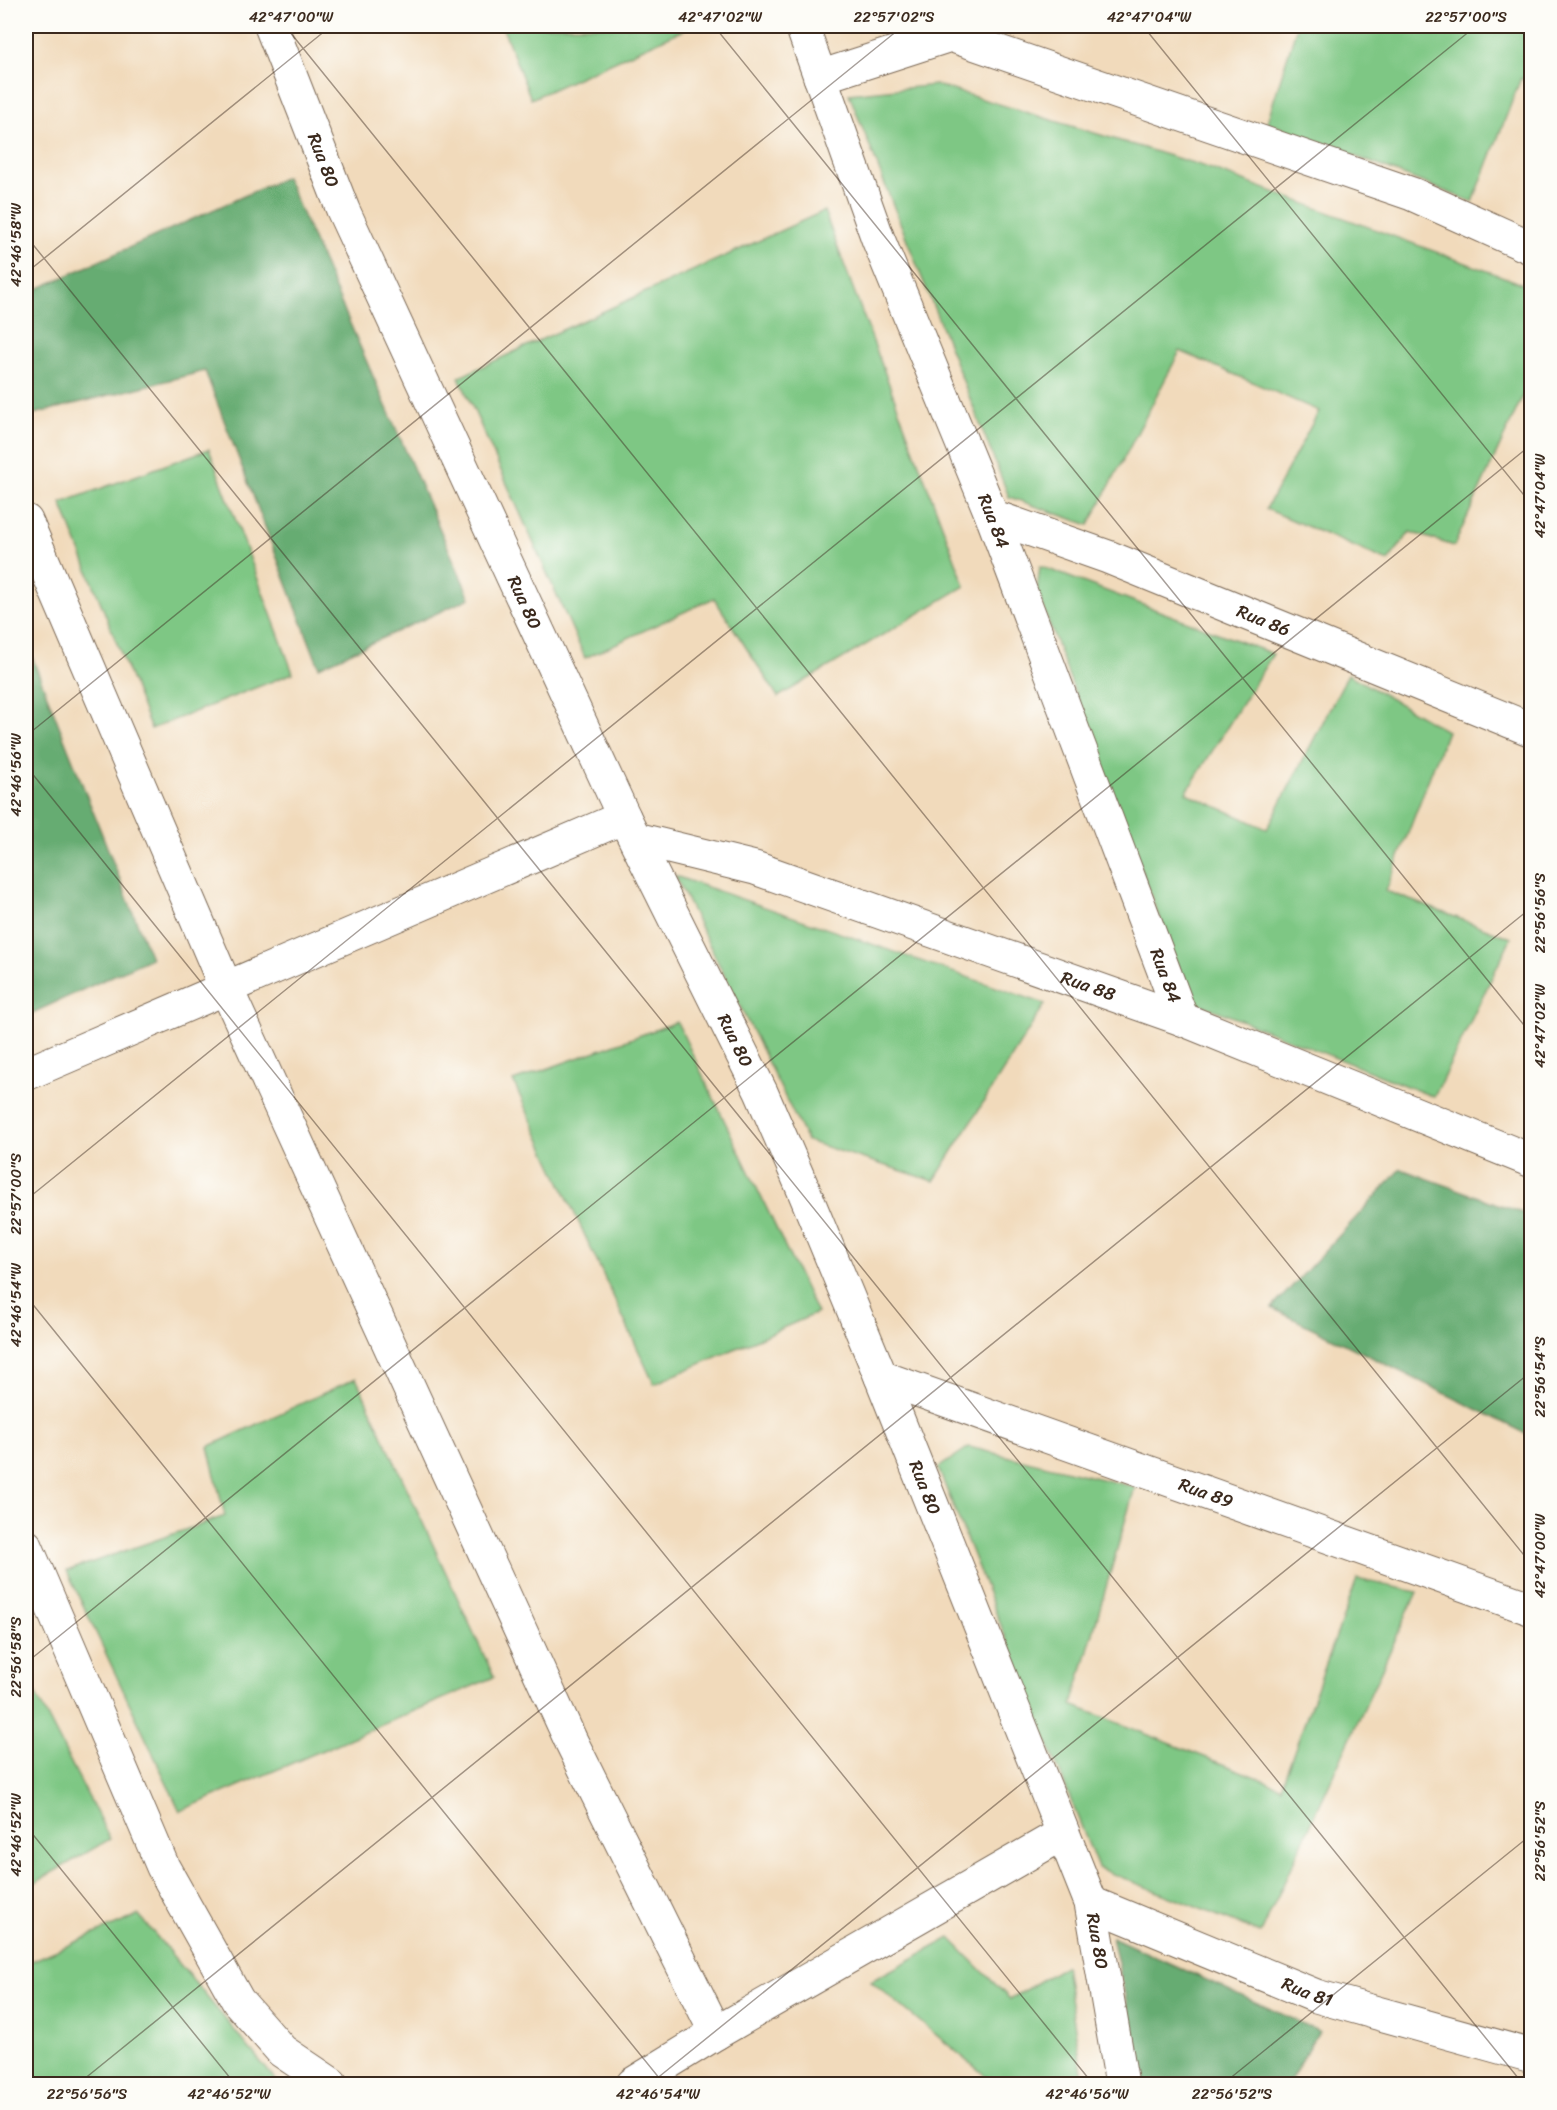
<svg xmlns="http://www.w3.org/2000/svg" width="1557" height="2110" font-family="Sriracha,sans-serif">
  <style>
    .green { fill: #7ec784; stroke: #5c7851; stroke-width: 1.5 }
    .forest { fill: #66ac72; stroke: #506b48; stroke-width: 1.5 }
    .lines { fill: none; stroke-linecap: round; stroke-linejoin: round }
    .street-casing { stroke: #7b6855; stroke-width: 35 }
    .street { stroke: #fff; stroke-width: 33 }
    .ticks { fill: none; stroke: #3b2a1e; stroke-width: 1.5; stroke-opacity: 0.45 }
    .labels { text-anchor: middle; stroke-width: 4.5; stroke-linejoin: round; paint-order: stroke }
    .street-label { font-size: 18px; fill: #3b2a1e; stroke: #fdfcf7 }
    .neatline { fill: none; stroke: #3b2a1e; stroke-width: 2 }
    .ticks-label { font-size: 15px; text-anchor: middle; fill: #3b2a1e }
  </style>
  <rect width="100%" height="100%" fill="#fdfcf7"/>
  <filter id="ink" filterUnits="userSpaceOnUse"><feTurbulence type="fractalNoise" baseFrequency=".0167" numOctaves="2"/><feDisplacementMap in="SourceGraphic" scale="12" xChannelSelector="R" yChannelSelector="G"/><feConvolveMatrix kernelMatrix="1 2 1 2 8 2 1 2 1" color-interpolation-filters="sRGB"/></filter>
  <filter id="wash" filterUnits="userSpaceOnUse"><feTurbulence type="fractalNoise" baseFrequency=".008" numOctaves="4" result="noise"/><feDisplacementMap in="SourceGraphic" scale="24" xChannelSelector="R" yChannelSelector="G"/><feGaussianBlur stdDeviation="1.35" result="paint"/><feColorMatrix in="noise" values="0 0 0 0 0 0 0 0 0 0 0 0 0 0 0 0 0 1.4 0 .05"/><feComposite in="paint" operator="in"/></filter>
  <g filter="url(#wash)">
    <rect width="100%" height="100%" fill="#f1dabb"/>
    <g class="green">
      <polygon points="502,26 692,26 531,99"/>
      <polygon points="1297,26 1531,26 1531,83 1521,78 1473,202 1267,122"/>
      <polygon points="936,85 1203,166 1531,287 1531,378 1454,546 1410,532 1388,561 1266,509 1319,411 1180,351 1089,525 1009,497 849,94"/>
      <polygon points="824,211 965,586 778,697 714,598 585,658 459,377"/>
      <polygon points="209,449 293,673 151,729 61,503"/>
      <polygon points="1040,566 1273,654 1186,793 1267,829 1348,674 1447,731 1386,891 1511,938 1434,1097 1190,1000 1037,591"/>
      <polygon points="675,876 1045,1004 934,1181 807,1141"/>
      <polygon points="677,1022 817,1313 654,1384 513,1081"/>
      <polygon points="356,1378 494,1677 180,1811 67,1571 225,1516 208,1447"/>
      <polygon points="969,1447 1135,1487 1072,1705 1281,1787 1357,1579 1417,1592 1261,1933 1098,1868 938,1468"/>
      <polygon points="26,1675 110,1839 26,1888"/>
      <polygon points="139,1915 279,2084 26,2084 26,1961 27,1963"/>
      <polygon points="950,1938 1010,1999 1065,1966 1084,2084 992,2084 993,2082 871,1981"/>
    </g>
    <g class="forest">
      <polygon points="286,177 470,598 319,667 205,371 26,416 26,294"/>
      <polygon points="26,642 151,958 26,1016"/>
      <polygon points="1401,1169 1531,1216 1531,1436 1272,1308"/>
      <polygon points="1112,1937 1319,2031 1288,2084 1145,2084"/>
    </g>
  </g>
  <g filter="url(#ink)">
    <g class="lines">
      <g class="street-casing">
        <g id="street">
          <path id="s1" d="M271 26 343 210 624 817 761 1092 804 1191 881 1377 1091 1903 1122 2084"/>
          <path id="s2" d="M802 26 878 239 992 516 1182 1019"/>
          <polyline points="820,77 950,35 1412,194 1532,248"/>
          <path id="s3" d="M992 516 1108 557 1532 730"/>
          <polyline points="26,521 226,988 571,1741 716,2033"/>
          <path id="s4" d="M636 839 755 868 1182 1019 1532 1161"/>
          <polyline points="26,1074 624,817"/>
          <path id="s5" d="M881 1377 1532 1609"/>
          <polyline points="26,1546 163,1867 238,2001 282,2051 331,2084"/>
          <path id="s6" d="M1091 1903 1316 1996 1532 2056"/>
          <polyline points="633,2084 716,2033 1062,1834"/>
        </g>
      </g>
      <use href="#street" class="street"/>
    </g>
  </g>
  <path class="ticks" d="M285 26 1532 1565M714 26 1532 1035M1143 26 1532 505M26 236 1523 2084M26 273 331 26M26 736 903 26M26 766 1093 2084M26 1200 1476 26M26 1296 664 2084M26 1663 1532 444M26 1826 235 2084M78 2084 1532 907M650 2084 1532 1371M1223 2084 1532 1834"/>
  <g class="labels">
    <g class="street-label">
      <text dy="6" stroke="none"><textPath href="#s1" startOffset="144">Rua 80</textPath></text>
      <text dy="6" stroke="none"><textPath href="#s2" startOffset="531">Rua 84</textPath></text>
      <text dy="6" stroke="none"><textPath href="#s1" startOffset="630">Rua 80</textPath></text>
      <text dy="6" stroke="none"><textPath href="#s3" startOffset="291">Rua 86</textPath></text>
      <text dy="6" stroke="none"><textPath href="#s2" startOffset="1017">Rua 84</textPath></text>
      <text dy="6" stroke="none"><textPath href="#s4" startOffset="476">Rua 88</textPath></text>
      <text dy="6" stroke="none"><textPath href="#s1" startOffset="1116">Rua 80</textPath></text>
      <text dy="6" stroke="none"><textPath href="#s1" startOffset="1602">Rua 80</textPath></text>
      <text dy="6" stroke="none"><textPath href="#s5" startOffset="345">Rua 89</textPath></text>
      <text dy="6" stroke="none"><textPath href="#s1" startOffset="2088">Rua 80</textPath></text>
      <text dy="6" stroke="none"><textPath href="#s6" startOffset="234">Rua 81</textPath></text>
    </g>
  </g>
  <rect width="1557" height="2110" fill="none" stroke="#fdfcf7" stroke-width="66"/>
  <rect x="33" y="33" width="1491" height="2044" class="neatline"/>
  <g class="ticks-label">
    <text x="291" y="22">42°47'00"W</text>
    <text x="720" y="22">42°47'02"W</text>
    <text x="894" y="22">22°57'02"S</text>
    <text x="1149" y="22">42°47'04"W</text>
    <text x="1466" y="22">22°57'00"S</text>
    <text transform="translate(16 245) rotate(-90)" y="5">42°46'58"W</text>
    <text transform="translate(1540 496) rotate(-90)" y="5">42°47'04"W</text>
    <text transform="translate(16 775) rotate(-90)" y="5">42°46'56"W</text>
    <text transform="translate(1540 913) rotate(-90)" y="5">22°56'56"S</text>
    <text transform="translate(1540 1026) rotate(-90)" y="5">42°47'02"W</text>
    <text transform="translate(16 1194) rotate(-90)" y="5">22°57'00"S</text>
    <text transform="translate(16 1305) rotate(-90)" y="5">42°46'54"W</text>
    <text transform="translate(1540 1377) rotate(-90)" y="5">22°56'54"S</text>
    <text transform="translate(1540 1556) rotate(-90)" y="5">42°47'00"W</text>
    <text transform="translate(16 1657) rotate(-90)" y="5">22°56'58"S</text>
    <text transform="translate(16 1835) rotate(-90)" y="5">42°46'52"W</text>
    <text transform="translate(1540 1841) rotate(-90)" y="5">22°56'52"S</text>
    <text x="87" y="2099">22°56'56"S</text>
    <text x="229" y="2099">42°46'52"W</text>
    <text x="658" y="2099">42°46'54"W</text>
    <text x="1087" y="2099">42°46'56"W</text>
    <text x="1232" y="2099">22°56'52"S</text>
  </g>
</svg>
